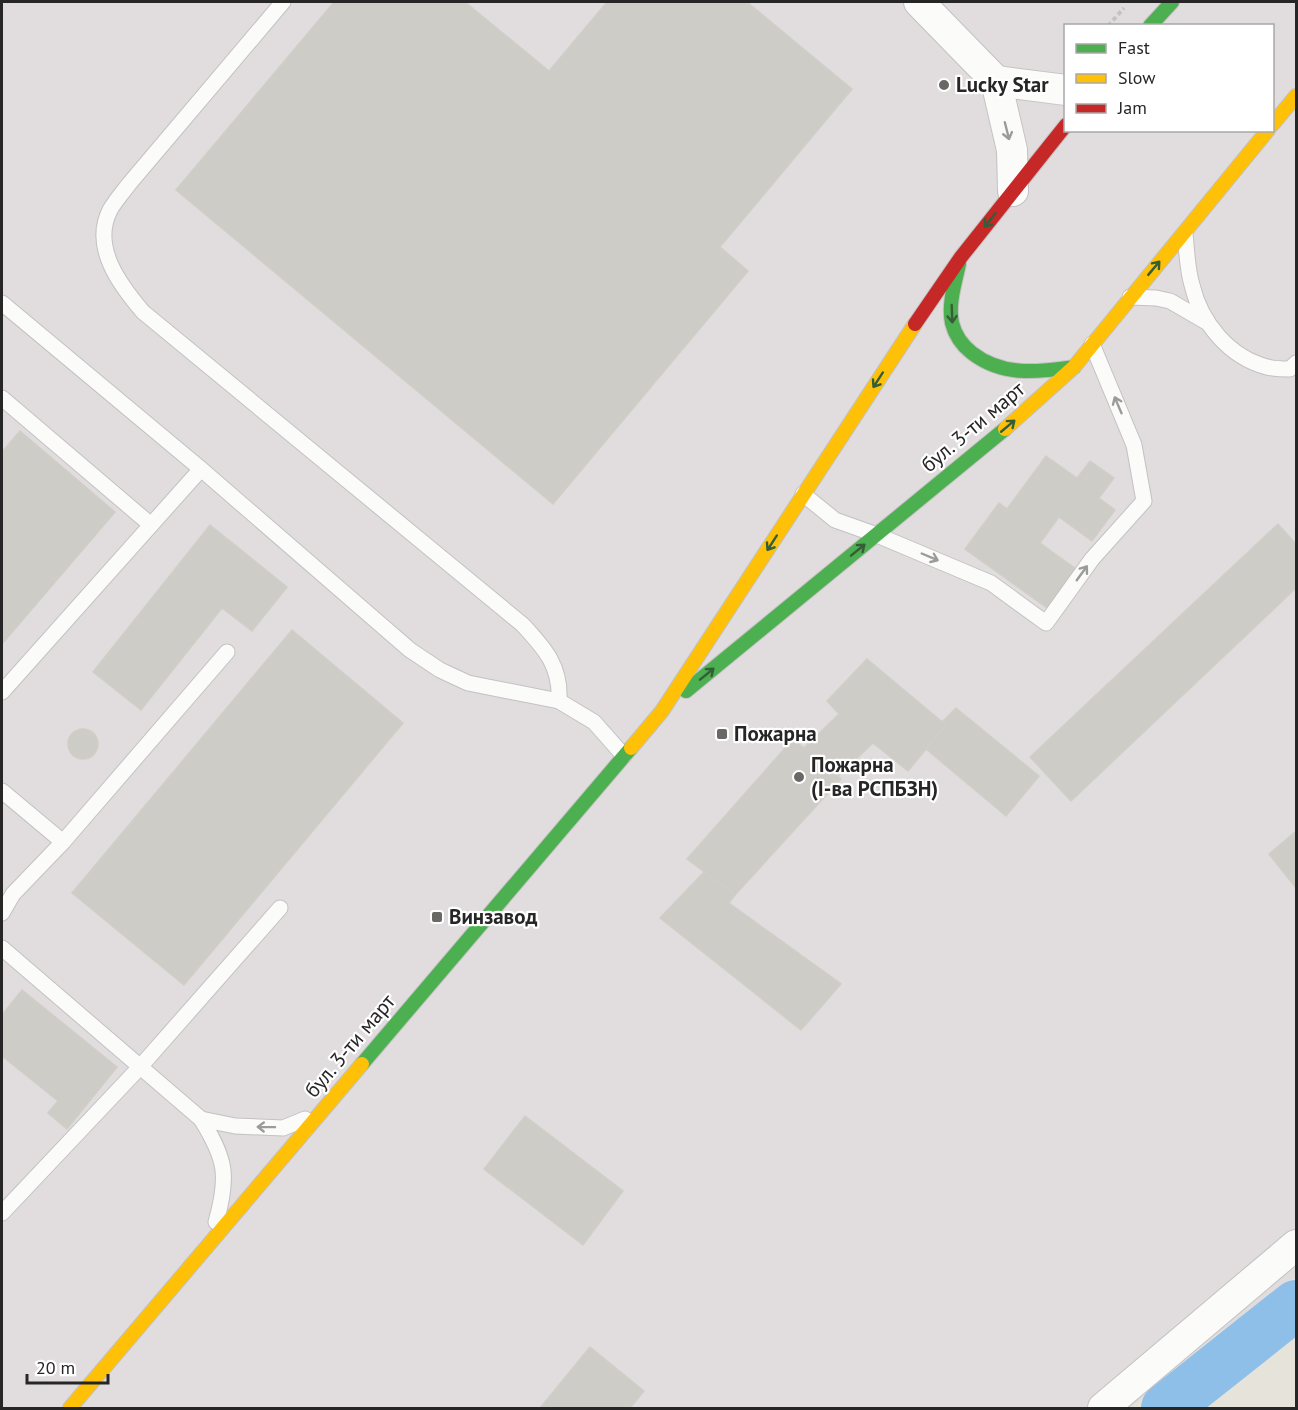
<svg xmlns="http://www.w3.org/2000/svg" width="1298" height="1410" font-family="'PT Sans',sans-serif">
  <style>
    .industrial { fill: #e1ddde; fill-rule: evenodd }
    .lines { fill: none; stroke-linecap: round; stroke-linejoin: round }
    .river { stroke: #8dbfe9; stroke-width: 50 }
    .building { fill: #ceccc7; stroke: #d1cec8; stroke-width: 1.5 }
    .lane-casing { stroke: #c3c1c1; stroke-width: 17 }
    .street-casing { stroke: #c3c1c1; stroke-width: 32 }
    .fast-casing { stroke: #c3c1c1; stroke-width: 16 }
    .slow-casing { stroke: #c3c1c1; stroke-width: 16 }
    .jam-casing { stroke: #c3c1c1; stroke-width: 16 }
    .path { stroke: #c4c3c2; stroke-width: 4; stroke-dasharray: 4.5 3; stroke-linecap: butt }
    .lane { stroke: #fbfbfa; stroke-width: 15 }
    .street { stroke: #fbfbfa; stroke-width: 30 }
    .fast { stroke: #4caf50; stroke-width: 14 }
    .slow { stroke: #ffc107; stroke-width: 14 }
    .jam { stroke: #c62828; stroke-width: 14 }
    .oneway { stroke: #9b9b9b }
    .oneway2 { stroke: #355d37 }
    .poi-dot { fill: #696865; stroke: #fff; stroke-width: 2 }
    .labels { text-anchor: middle; stroke-width: 4.5; stroke-linejoin: round; paint-order: stroke }
    .poi-label { font-size: 21px; font-weight: bold; fill: #262626; stroke: #fff; text-anchor: start }
    .street-label { font-size: 21px; fill: #262626; stroke: #fff }
  </style>
  <rect width="100%" height="100%" fill="#e6e3db"/>
  <path class="industrial" d="M2 2H1296V1277L1130 1408H2ZM1066 26H1272V130H1066Z"/>
  <g class="lines">
    <polyline class="river" points="1166,1408 1296,1305"/>
  </g>
  <g class="building">
    <polygon points="334,2 465,2 549,71 607,2 747,2 852,89 720,247 748,271 553,504 176,190"/>
    <polygon points="20,431 115,512 2,644 2,452"/>
    <polygon points="1046,456 1077,478 1090,461 1114,478 1099,498 1115,510 1092,541 1059,517 1040,543 1076,569 1047,608 965,549 999,503 1007,509"/>
    <polygon points="1278,524 1296,544 1296,588 1071,801 1030,757"/>
    <polygon points="210,525 287,587 252,631 222,608 141,710 93,672"/>
    <polygon points="292,630 403,723 184,985 72,893"/>
    <polygon points="867,659 946,725 908,771 873,743 838,776 841,779 735,895 687,859 793,739 804,748 839,714 827,701"/>
    <polygon points="956,708 1039,776 1006,816 926,749 946,725 942,722"/>
    <circle cx="83" cy="744" r="15"/>
    <polygon points="1296,831 1296,888 1269,854"/>
    <polygon points="704,872 735,895 729,903 841,984 801,1030 660,918"/>
    <polygon points="22,990 117,1067 67,1129 48,1113 58,1101 2,1056 2,1015"/>
    <polygon points="525,1116 623,1191 583,1245 484,1169"/>
    <polygon points="590,1347 644,1391 630,1408 540,1408"/>
  </g>
  <g class="lines">
    <g class="lane-casing">
      <g id="lane">
        <path d="M283 2 129 184C123 192 115 201 110 210 91 247 120 285 143 312L523 625C545 649 561 666 559 701"/>
        <path d="M1185 234C1187 251 1187 269 1192 285 1201 323 1229 357 1267 367 1274 369 1283 369 1290 369L1296 363"/>
        <polyline points="1130,297 1156,298 1170,301 1208,323"/>
        <polyline points="2,303 201,469 410,650 440,670 468,683 559,701 594,722 624,756"/>
        <polyline points="2,398 151,525"/>
        <polyline points="803,494 835,520 877,535 991,583 1046,623 1092,559 1144,501 1134,445 1092,344"/>
        <polyline points="2,692 201,469"/>
        <polyline points="2,791 63,842"/>
        <polyline points="2,913 13,894 63,842 227,652"/>
        <polyline points="2,948 201,1119"/>
        <polyline points="2,1213 140,1067 280,908"/>
        <path d="M216 1222C229 1176 226 1159 201 1119L235 1126 283 1128 305 1119"/>
      </g>
    </g>
    <g class="street-casing">
      <g id="street">
        <polyline points="919,2 996,81"/>
        <polyline points="1013,191 1012,150 996,81 1066,90"/>
        <polyline points="1103,1408 1296,1245"/>
      </g>
    </g>
    <g class="fast-casing">
      <g id="fast">
        <polyline points="1150,26 1172,2"/>
        <path d="M959 264C955 283 948 304 952 323 955 335 963 346 972 353 1003 377 1038 372 1074 367"/>
        <polyline points="686,691 1005,429"/>
        <polyline points="362,1064 631,748"/>
      </g>
    </g>
    <g class="slow-casing">
      <g id="slow">
        <polyline points="1272,125 1296,96"/>
        <polyline points="1005,429 1074,367 1268,130"/>
        <polyline points="631,748 662,711 915,324"/>
        <polyline points="70,1408 362,1064"/>
      </g>
    </g>
    <g class="jam-casing">
      <polyline id="jam" points="915,324 961,257 1066,125"/>
    </g>
    <polyline class="path" points="1108,26 1124,8"/>
    <use href="#lane" class="lane"/>
    <use href="#street" class="street"/>
    <use href="#fast" class="fast"/>
    <use href="#slow" class="slow"/>
    <use href="#jam" class="jam"/>
  </g>
  <defs><path id="oneway-shaft" d="M-6 0H5M1.5-3L5.5 0L1.5 3" fill="none" stroke-width="1.6" stroke-linecap="round" stroke-linejoin="round" transform="scale(1.5)"/></defs>
  <g class="oneway">
    <use href="#oneway-shaft" transform="translate(1007 131) rotate(76)"/>
    <use href="#oneway-shaft" transform="translate(1118 405) rotate(-113)"/>
    <use href="#oneway-shaft" transform="translate(930 557) rotate(23)"/>
    <use href="#oneway-shaft" transform="translate(1082 573) rotate(-54)"/>
    <use href="#oneway-shaft" transform="translate(266 1127) rotate(-179)"/>
  </g>
  <g class="oneway2">
    <use href="#oneway-shaft" transform="translate(990 220) rotate(128)"/>
    <use href="#oneway-shaft" transform="translate(1154 268) rotate(-50)"/>
    <use href="#oneway-shaft" transform="translate(952 314) rotate(88)"/>
    <use href="#oneway-shaft" transform="translate(878 380) rotate(123)"/>
    <use href="#oneway-shaft" transform="translate(1008 426) rotate(-40)"/>
    <use href="#oneway-shaft" transform="translate(772 543) rotate(123)"/>
    <use href="#oneway-shaft" transform="translate(858 550) rotate(-39)"/>
    <use href="#oneway-shaft" transform="translate(707 674) rotate(-39)"/>
  </g>
  <g class="poi-dot">
    <circle cx="944" cy="85" r="6"/>
    <rect x="716" y="728" width="12" height="12" rx="3"/>
    <circle cx="799" cy="777" r="6"/>
    <rect x="431" y="911" width="12" height="12" rx="3"/>
  </g>
  <g class="labels">
    <g class="poi-label">
      <text x="956" y="92">Lucky Star</text>
      <text x="734" y="741">Пожарна</text>
      <text x="811" y="772">Пожарна<tspan x="811" dy="24">(I-ва РСПБЗН)</tspan></text>
      <text x="449" y="924">Винзавод</text>
    </g>
    <g class="street-label">
      <text transform="translate(973 427) rotate(-40)" y="7">бул. 3-ти март</text>
      <text transform="translate(350 1046) rotate(-50)" y="7">бул. 3-ти март</text>
    </g>
  </g>
  <rect width="1298" height="1410" fill="none" stroke="#262626" stroke-width="6"/>
  <rect x="1064" y="24" width="210" height="108" fill="#ffffff" stroke="#a8a8a8" stroke-width="1.5"/>
  <rect x="1076" y="44" width="30" height="9" fill="#4caf50" stroke="#a8a8a8" stroke-width="1.5"/>
  <text x="1118" y="54" font-size="18" fill="#262626">Fast</text>
  <rect x="1076" y="74" width="30" height="9" fill="#ffc107" stroke="#a8a8a8" stroke-width="1.5"/>
  <text x="1118" y="84" font-size="18" fill="#262626">Slow</text>
  <rect x="1076" y="104" width="30" height="9" fill="#c62828" stroke="#a8a8a8" stroke-width="1.5"/>
  <text x="1118" y="114" font-size="18" fill="#262626">Jam</text>
  <path d="M27 1374v9h81v-9" fill="none" stroke="#262626" stroke-width="3"/>
  <text x="36" y="1374" font-size="18" fill="#262626" stroke="#ffffff" stroke-width="4.5" paint-order="stroke">20 m</text>
</svg>
